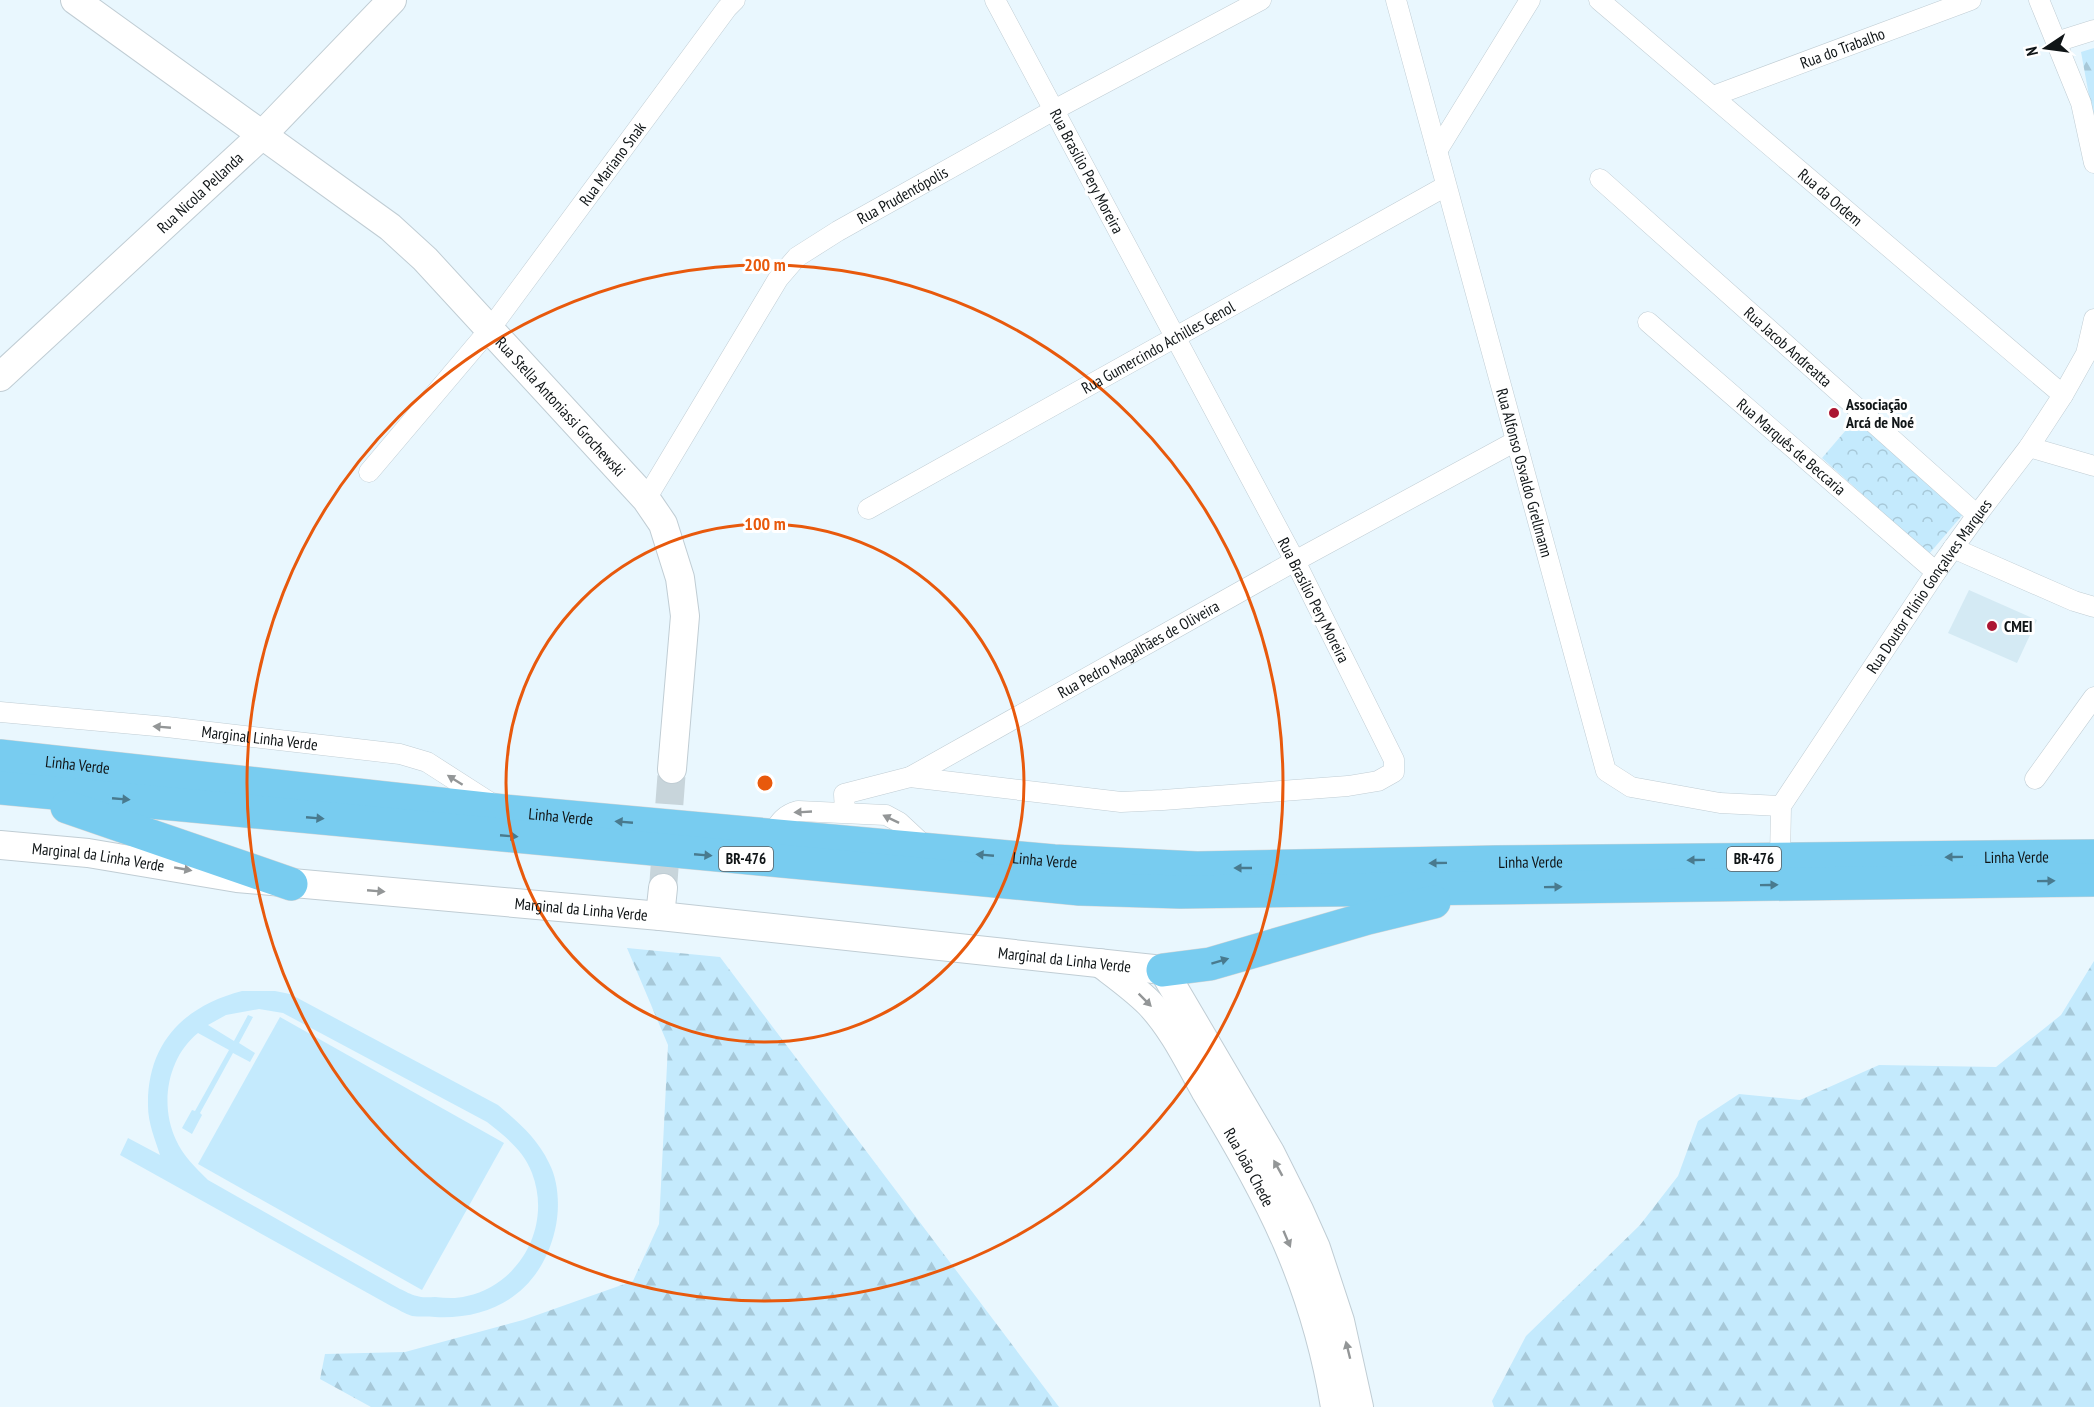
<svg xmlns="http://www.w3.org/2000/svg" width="2094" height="1407" font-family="'PT Sans Narrow',sans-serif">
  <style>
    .built { fill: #d4eaf4 }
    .green { fill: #c4eafd; fill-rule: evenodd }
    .forest { fill: url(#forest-firs) }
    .park { fill: url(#park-crowns) }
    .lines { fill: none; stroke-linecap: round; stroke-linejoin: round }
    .secondary-tunnel { stroke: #c8d5db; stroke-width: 28; stroke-dasharray: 28 14; stroke-linecap: butt }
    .minor-casing { stroke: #c0cdd4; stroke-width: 21 }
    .secondary-casing { stroke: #c0cdd4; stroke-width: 30 }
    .trunk-casing { stroke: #d4d5d5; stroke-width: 34 }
    .minor { stroke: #fff; stroke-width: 20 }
    .secondary { stroke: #fff; stroke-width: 28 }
    .trunk { stroke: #78ccf0; stroke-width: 33 }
    .oneway { fill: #939697 }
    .oneway2 { fill: #497a8e }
    .ring { fill: none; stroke: #e8590c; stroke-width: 3 }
    .poi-dot { fill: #ab1632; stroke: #fff; stroke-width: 2 }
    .labels { text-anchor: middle; stroke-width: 6; stroke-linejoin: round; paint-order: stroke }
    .shield { fill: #fff; stroke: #585b5d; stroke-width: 1.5 }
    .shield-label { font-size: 15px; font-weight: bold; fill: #101517 }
    .street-label { font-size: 16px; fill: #101517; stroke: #fff }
    .poi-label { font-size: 16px; font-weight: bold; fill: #101517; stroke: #fff; text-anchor: start }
    .centre { fill: #e8590c; stroke: #fff; stroke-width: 3 }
    .ring-label { font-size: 18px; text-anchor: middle; font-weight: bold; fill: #e8590c; stroke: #fff; stroke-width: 6; stroke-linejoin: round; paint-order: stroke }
  </style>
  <defs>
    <pattern id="forest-firs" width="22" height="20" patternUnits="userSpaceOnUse" patternTransform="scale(1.5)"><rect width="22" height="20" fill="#c4eafd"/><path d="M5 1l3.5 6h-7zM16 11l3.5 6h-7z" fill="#a7c8d8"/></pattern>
    <pattern id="park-crowns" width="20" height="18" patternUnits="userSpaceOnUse" patternTransform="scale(1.5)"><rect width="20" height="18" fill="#c4eafd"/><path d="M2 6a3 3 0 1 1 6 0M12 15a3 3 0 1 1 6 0" fill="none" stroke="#a7c8d8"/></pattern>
  </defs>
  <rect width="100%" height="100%" fill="#e9f7fe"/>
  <polygon class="built" points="1969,590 2037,620 2017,663 1948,633"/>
  <g class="green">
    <path d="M242 991H275L290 994 498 1105C519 1123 537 1138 549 1163 559 1182 560 1209 555 1230 541 1290 495 1320 435 1317 427 1316 419 1317 412 1316 405 1314 398 1309 391 1306L120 1155 128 1138 160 1155C155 1139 148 1123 148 1106 147 1043 184 1006 242 991ZM259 1009 283 1013 487 1122C506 1137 524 1151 532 1173 552 1225 521 1284 467 1296 456 1299 446 1298 435 1297 429 1297 422 1298 417 1296 411 1295 405 1291 400 1289L208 1180C196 1168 183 1156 176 1140 159 1104 168 1057 198 1033L229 1050 195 1111 192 1110 182 1128 192 1134 202 1115 200 1113 233 1053 250 1062 255 1053 239 1043 253 1017 248 1015 234 1041 208 1025 226 1015Z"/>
    <polygon points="280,1017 504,1143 422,1290 198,1164"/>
  </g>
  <g class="forest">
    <polygon points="2094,48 2094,123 2081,52"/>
    <polygon points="627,948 720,957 1059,1407 371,1407 320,1379 325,1354 405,1352 523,1320 633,1281 659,1224 668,1045"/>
    <polygon points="2094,961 2094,1407 1494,1407 1492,1401 1526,1336 1640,1225 1678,1176 1698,1121 1739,1094 1800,1100 1879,1065 1996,1067 2061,1015"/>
  </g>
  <polygon class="park" points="1858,416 1965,512 1929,554 1822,458"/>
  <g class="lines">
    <polyline class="secondary-tunnel" points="663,888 672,769"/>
    <g class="minor-casing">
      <g id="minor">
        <path id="s1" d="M1396 0 1606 771 1631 787 1720 803 1781 806"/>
        <path id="s2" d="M1599 0 2063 395"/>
        <polyline points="2039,0 2081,103 2094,163"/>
        <polyline points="2056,42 2094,30"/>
        <path id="s3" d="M1713 96 1971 0"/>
        <polyline points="1437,151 1530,0"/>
        <path id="s4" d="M1600 179 1977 515"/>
        <path id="s5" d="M1648 322 1936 572"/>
        <polyline points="2029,447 2094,466"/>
        <path id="s6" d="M369 472 490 329 727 8 735 0"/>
        <path id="s7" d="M646 499 778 279 797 257 838 231 1054 110 1261 0"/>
        <path id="s8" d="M868 509 1446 186"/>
        <polyline points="1953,548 2074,601 2094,607"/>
        <path id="s9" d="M0 712 167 727 400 754 427 762 494 805"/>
        <polyline points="910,777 1121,802 1163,800 1348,786 1378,781 1394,772 1394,760 1295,561 995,0"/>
        <polyline points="2035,779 2094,697"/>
        <path id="s10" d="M845 812 844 794 910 777 1295 561 1516 441"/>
        <path d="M771 835C779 823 783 815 798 811L886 815 899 822 928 849"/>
        <path id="s11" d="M1780 859 1781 806 1936 572 1977 515 2029 447 2063 395 2086 354 2094 319"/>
      </g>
    </g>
    <g class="secondary-casing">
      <g id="secondary">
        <path id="s12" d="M75 0 390 227 425 259 646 499 663 524 680 578 685 616 672 769"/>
        <path id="s13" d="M0 377 262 135 392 0"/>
        <path id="s14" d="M0 845 88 853 237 878 660 916 1163 970 1270 1152 1299 1210 1316 1248 1340 1321 1359 1407"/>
        <polyline points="660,916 663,888"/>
        <path id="s15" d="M1100 963C1117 976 1134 988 1149 1003 1173 1028 1189 1062 1206 1092 1270 1197 1315 1284 1335 1407"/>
      </g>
    </g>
    <g class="trunk-casing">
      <g id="trunk">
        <path id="s16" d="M0 756 504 811 1054 861 1197 868 1496 862 2094 856"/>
        <polyline points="0,788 1080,889 1180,892 2094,880"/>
        <polyline points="67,807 291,884"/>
        <polyline points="1163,970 1210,964 1368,918 1434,902"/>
      </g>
    </g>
    <use href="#minor" class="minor"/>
    <use href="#secondary" class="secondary"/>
    <use href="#trunk" class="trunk"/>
  </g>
  <defs><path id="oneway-solid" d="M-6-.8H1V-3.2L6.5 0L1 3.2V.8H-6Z" transform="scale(1.5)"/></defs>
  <g class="oneway">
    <use href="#oneway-solid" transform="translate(162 727) rotate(-175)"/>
    <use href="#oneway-solid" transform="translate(455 780) rotate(-148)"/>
    <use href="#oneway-solid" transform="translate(803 812) rotate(177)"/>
    <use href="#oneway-solid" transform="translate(891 819) rotate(-154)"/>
    <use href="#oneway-solid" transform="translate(183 869) rotate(10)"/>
    <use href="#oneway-solid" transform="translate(376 891) rotate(5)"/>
    <use href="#oneway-solid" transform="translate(1145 1000) rotate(45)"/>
    <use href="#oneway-solid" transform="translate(1278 1168) rotate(-119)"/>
    <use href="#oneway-solid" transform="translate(1287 1239) rotate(67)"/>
    <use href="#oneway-solid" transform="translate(1348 1350) rotate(-104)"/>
  </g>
  <g class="oneway2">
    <use href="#oneway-solid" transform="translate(121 799) rotate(5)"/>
    <use href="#oneway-solid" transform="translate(315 818) rotate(5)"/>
    <use href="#oneway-solid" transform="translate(624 822) rotate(-175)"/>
    <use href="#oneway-solid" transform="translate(509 836) rotate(5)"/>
    <use href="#oneway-solid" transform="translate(703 855) rotate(5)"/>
    <use href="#oneway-solid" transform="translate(985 855) rotate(-175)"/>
    <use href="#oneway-solid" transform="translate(1954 857) rotate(179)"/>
    <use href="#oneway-solid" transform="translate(1696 860) rotate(179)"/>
    <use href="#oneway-solid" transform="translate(1438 863) rotate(179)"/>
    <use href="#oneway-solid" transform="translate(1243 868) rotate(180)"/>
    <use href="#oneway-solid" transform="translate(2046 881) rotate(-1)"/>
    <use href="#oneway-solid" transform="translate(1769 885) rotate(-1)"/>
    <use href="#oneway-solid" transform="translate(1553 887) rotate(-1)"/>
    <use href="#oneway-solid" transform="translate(1220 961) rotate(-17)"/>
  </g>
  <g class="ring">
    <circle cx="765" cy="783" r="259"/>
    <circle cx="765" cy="783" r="518"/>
  </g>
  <g class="poi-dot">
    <circle cx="1834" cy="413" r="6"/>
    <circle cx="1992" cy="626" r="6"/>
  </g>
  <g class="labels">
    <g class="shield">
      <rect x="719" y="847" width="54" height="24" rx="4.5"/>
      <rect x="1727" y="847" width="54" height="24" rx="4.5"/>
    </g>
    <g class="shield-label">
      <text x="746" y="864">BR-476</text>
      <text x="1754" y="864">BR-476</text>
    </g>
    <g class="street-label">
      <text dy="6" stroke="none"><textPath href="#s3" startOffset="138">Rua do Trabalho</textPath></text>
      <text dy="6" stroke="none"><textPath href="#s6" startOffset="393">Rua Mariano Snak</textPath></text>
      <text transform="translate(1087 171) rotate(62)" y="6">Rua Brasílio Pery Moreira</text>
      <text dy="6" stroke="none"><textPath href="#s13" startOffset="272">Rua Nicola Pellanda</textPath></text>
      <text dy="6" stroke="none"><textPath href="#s7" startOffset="408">Rua Prudentópolis</textPath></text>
      <text dy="6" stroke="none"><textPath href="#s2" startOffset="304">Rua da Ordem</textPath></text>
      <text dy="6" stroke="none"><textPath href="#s4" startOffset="252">Rua Jacob Andreatta</textPath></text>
      <text dy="6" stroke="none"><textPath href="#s8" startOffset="332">Rua Gumercindo Achilles Genol</textPath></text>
      <text dy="6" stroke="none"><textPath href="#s12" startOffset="636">Rua Stella Antoniassi Grochewski</textPath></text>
      <text dy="6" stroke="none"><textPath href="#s5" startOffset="190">Rua Marquês de Beccaria</textPath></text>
      <text dy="6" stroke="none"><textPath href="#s1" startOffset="490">Rua Alfonso Osvaldo Grellmann</textPath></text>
      <text dy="6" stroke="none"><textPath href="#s11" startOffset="318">Rua Doutor Plínio Gonçalves Marques</textPath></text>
      <text transform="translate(1314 600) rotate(63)" y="6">Rua Brasílio Pery Moreira</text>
      <text dy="6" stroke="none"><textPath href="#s10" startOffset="348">Rua Pedro Magalhães de Oliveira</textPath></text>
      <text dy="6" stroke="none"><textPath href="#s9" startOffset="261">Marginal Linha Verde</textPath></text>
      <text dy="6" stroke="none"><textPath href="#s16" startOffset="78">Linha Verde</textPath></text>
      <text dy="6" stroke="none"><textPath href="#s16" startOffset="564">Linha Verde</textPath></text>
      <text dy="6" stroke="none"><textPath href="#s16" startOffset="2022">Linha Verde</textPath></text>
      <text dy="6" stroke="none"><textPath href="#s14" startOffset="99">Marginal da Linha Verde</textPath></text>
      <text dy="6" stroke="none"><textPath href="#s16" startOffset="1050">Linha Verde</textPath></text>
      <text dy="6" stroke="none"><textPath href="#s16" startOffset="1536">Linha Verde</textPath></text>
      <text dy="6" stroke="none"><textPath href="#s14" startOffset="585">Marginal da Linha Verde</textPath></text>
      <text dy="6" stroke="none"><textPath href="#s14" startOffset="1071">Marginal da Linha Verde</textPath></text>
      <text dy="6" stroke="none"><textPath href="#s15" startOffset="256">Rua João Chede</textPath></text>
    </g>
    <g class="poi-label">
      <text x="1846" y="410">Associação<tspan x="1846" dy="18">Arcá de Noé</tspan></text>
      <text x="2004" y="632">CMEI</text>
    </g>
  </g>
  <circle cx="765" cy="783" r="9" class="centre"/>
  <g class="ring-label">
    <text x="765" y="271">200 m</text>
    <text x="765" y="530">100 m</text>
  </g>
  <g transform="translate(2046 48) rotate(257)" stroke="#ffffff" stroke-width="4.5" paint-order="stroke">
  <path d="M0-4.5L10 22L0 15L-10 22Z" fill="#101517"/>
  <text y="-9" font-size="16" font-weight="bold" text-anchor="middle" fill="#101517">N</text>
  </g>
</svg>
